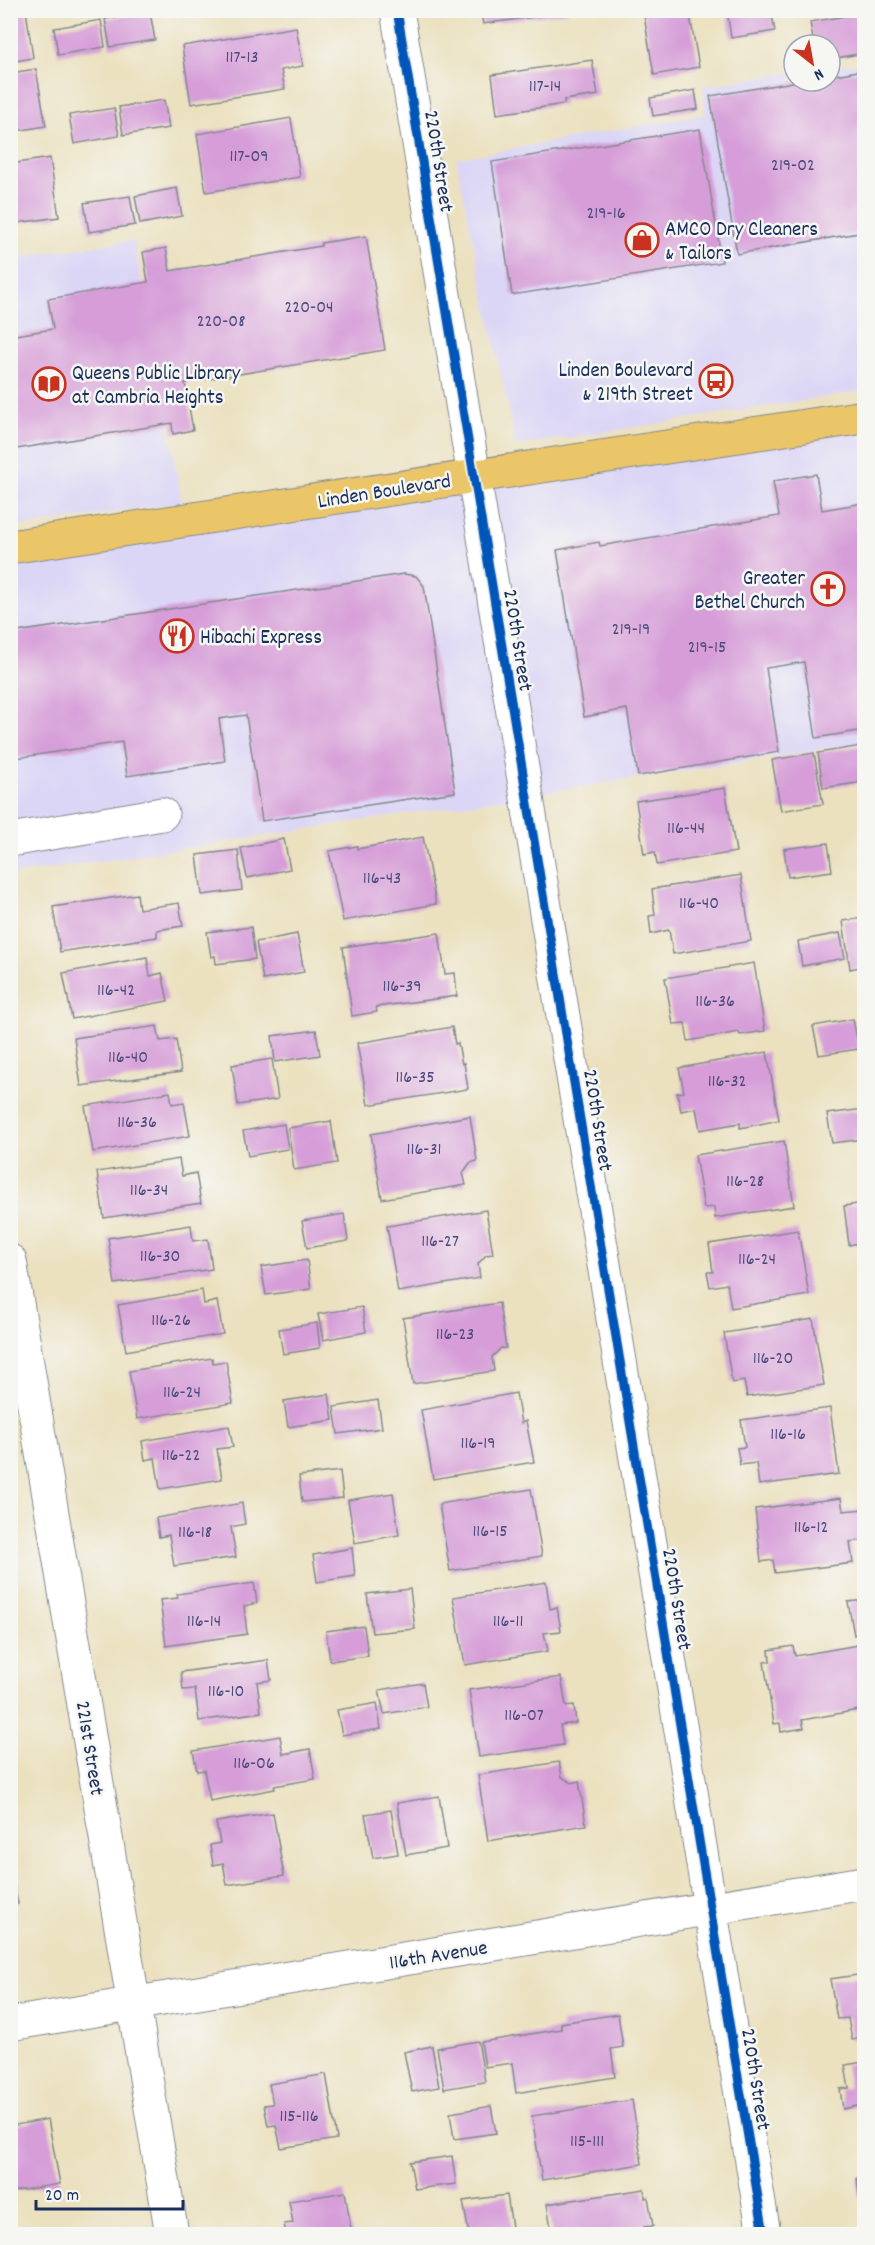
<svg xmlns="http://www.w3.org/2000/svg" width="875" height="2245" font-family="Dekko,sans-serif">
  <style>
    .built { fill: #dcd6f6 }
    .building { fill: #d69dd8 }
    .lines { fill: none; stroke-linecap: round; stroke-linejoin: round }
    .minor-casing { stroke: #83888e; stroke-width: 35 }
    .major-casing { stroke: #83888e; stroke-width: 35 }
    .minor { stroke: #fff; stroke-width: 33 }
    .major { stroke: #ebc669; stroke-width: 33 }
    .cycleway-casing { stroke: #f6f6f2; stroke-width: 13 }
    .cycleway { stroke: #0057b8; stroke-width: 9 }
    .labels { text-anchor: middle; stroke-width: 5; stroke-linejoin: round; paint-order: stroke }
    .number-label { font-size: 18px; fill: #4a4a7c }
    .street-label { font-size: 21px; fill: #1b2f5e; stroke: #f6f6f2 }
    .poi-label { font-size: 21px; fill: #1b2f5e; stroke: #f6f6f2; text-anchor: start }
  </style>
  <rect width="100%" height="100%" fill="#f6f6f2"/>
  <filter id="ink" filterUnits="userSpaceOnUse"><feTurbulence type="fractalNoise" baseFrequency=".0167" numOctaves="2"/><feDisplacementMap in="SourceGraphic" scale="12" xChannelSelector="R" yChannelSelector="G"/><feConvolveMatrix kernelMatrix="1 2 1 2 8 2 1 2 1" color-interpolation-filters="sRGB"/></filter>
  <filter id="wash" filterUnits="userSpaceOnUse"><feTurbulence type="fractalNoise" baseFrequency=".008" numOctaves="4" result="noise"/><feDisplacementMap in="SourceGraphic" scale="24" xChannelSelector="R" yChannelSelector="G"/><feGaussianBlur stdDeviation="1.35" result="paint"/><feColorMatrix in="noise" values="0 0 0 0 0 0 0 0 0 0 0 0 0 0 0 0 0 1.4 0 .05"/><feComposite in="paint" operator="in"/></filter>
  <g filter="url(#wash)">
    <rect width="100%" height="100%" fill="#ebe1bf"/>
    <g class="built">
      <polygon points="864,62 864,391 516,446 456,159 705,114 703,86 794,72 794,81 830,81 830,67"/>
      <polygon points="134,240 182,502 11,528 11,258"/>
      <polygon points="864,423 864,743 11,875 10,553"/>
    </g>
    <g id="blocks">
      <g class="building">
        <polygon points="10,10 26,10 33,58 10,62"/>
        <polygon points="480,10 568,10 568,12 483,24"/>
        <polygon points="643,10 689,10 699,67 654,75"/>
        <polygon points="727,10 771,10 775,31 731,38"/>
        <polygon points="150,12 155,40 110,47 105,19"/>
        <polygon points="864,13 864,53 830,59 830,45 814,45 810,22"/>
        <polygon points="101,20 105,47 58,55 54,28"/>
        <polygon points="296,27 303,66 281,70 285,89 191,104 182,46"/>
        <polygon points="592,60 598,95 564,100 564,104 497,114 492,75"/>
        <polygon points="36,69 46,126 10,132 10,73"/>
        <polygon points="864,70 864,232 737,254 710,96 799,81 830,81 830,76"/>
        <polygon points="695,90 698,109 653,116 650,98"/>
        <polygon points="164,100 169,128 123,135 119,107"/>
        <polygon points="114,108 119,136 74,144 69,115"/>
        <polygon points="291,118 300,177 206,192 197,134"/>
        <polygon points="700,129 722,262 512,295 492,162"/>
        <polygon points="50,158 59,217 10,224 10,164"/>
        <polygon points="177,188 182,216 140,224 135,196"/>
        <polygon points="130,196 135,225 89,232 84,203"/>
        <polygon points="366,236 385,350 185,383 193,430 173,434 172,423 10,450 10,336 53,329 48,299 148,282 143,252 166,248 170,271 321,246 321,243"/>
        <polygon points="816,474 822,510 864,503 864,730 816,738 804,662 766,668 779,752 638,776 627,709 584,717 557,550 599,542 600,546 779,516 773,481"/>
        <polygon points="404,574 416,576 424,586 455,792 262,821 246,715 219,719 225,761 127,776 122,742 10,759 10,633"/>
        <polygon points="861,746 864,782 823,788 818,753"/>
        <polygon points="814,753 823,804 781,811 772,760"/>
        <polygon points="725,788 736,852 657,865 655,852 644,854 636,801"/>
        <polygon points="423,837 436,904 343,921 329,851 357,846 357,849"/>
        <polygon points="284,839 290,869 247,878 241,848"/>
        <polygon points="828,843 832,871 788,877 784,849"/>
        <polygon points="238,850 242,890 202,895 197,855"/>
        <polygon points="741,875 751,941 673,954 669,930 651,934 649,916 655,915 652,889"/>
        <polygon points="137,894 139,909 179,903 183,926 157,930 157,937 60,952 53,907"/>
        <polygon points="864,918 864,966 850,969 843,921"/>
        <polygon points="251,927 255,959 216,964 215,956 211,957 207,932"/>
        <polygon points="439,933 445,974 455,973 457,996 376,1007 377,1012 352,1016 343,947"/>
        <polygon points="840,933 845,958 802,966 798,941"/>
        <polygon points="297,934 304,972 263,980 256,942"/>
        <polygon points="147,957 150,976 162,973 168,1001 72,1019 63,973"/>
        <polygon points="754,963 765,1031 740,1035 739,1032 688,1041 685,1023 673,1024 665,978"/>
        <polygon points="853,1019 859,1049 819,1055 813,1026"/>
        <polygon points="157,1026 160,1041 176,1039 181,1072 81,1086 74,1038"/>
        <polygon points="452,1027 455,1044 458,1043 462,1064 464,1063 468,1089 368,1105 357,1043"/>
        <polygon points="316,1030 320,1055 275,1062 272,1036"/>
        <polygon points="767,1052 779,1120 740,1128 740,1123 700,1130 696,1108 681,1111 677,1093 684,1092 679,1068"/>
        <polygon points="272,1059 278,1099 238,1105 232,1065"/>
        <polygon points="170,1092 172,1104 184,1102 190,1136 93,1152 85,1106"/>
        <polygon points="864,1109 864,1139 832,1143 827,1114"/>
        <polygon points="470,1116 477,1161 470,1163 463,1173 466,1185 382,1199 371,1134"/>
        <polygon points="331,1121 337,1163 294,1170 288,1128"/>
        <polygon points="284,1124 288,1149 248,1156 243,1131"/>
        <polygon points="784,1141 794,1206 715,1218 714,1207 704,1208 695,1155"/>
        <polygon points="179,1159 182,1176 196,1173 201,1203 104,1218 97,1172"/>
        <polygon points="864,1203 864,1242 849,1245 844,1206"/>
        <polygon points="486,1210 493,1254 486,1255 478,1264 480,1278 398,1292 387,1226"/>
        <polygon points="344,1214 348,1241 307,1248 302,1221"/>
        <polygon points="191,1225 193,1241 208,1239 212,1269 115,1284 108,1238"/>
        <polygon points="798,1230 809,1295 731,1308 727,1284 710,1287 707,1272 713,1272 709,1244"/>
        <polygon points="307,1260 311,1289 266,1295 261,1267"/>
        <polygon points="202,1290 204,1304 217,1301 223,1334 126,1351 118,1305"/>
        <polygon points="864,1291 864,1320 861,1320 857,1292"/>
        <polygon points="499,1303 506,1348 501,1348 492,1357 494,1371 413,1384 403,1318"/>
        <polygon points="362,1307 366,1332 323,1340 318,1314"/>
        <polygon points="813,1319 824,1385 747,1397 744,1381 732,1383 724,1333"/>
        <polygon points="317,1323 320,1348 283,1354 279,1329"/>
        <polygon points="212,1358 213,1363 226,1361 233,1403 137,1419 129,1371"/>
        <polygon points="516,1393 521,1423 526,1421 534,1462 433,1479 421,1410"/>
        <polygon points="329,1394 333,1420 288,1427 284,1401"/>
        <polygon points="378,1400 382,1428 338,1434 334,1407"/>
        <polygon points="830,1408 839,1474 759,1485 756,1463 740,1465 737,1448 745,1447 741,1420"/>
        <polygon points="229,1426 233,1447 217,1449 222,1479 160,1489 155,1458 145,1460 142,1441"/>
        <polygon points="340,1471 343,1498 302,1502 299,1476"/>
        <polygon points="531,1489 542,1556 450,1571 439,1504"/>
        <polygon points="393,1493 399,1535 355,1543 348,1500"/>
        <polygon points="841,1498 843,1511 864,1509 864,1540 850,1542 853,1563 775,1573 773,1560 761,1562 755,1509"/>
        <polygon points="242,1503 245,1524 231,1527 236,1557 174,1566 169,1535 159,1537 156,1518"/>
        <polygon points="352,1548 355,1576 317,1582 313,1555"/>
        <polygon points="546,1582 550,1609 557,1607 561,1631 544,1633 548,1651 465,1665 453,1597"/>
        <polygon points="254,1583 257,1603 244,1606 247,1634 166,1646 160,1600 178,1598 177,1594"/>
        <polygon points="410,1589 415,1629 372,1633 367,1594"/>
        <polygon points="864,1600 864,1632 854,1635 848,1602"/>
        <polygon points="364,1626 368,1656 330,1661 326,1631"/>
        <polygon points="864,1644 864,1709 802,1720 804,1728 781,1732 780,1723 774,1724 764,1662 770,1661 769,1650 793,1646 795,1656"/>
        <polygon points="268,1660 271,1680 257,1682 261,1712 199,1721 195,1689 183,1690 181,1672"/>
        <polygon points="561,1677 566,1706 574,1705 576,1723 560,1725 563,1745 479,1757 469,1690"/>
        <polygon points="423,1683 427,1707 384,1714 379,1690"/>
        <polygon points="377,1703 381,1729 342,1735 337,1710"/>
        <polygon points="280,1736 283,1754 310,1749 315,1779 274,1786 275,1789 210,1801 204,1770 197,1771 193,1751"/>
        <polygon points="559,1762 562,1777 572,1783 579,1781 586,1825 488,1841 478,1775"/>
        <polygon points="439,1796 447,1848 406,1855 397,1803"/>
        <polygon points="391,1810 398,1854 373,1858 365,1814"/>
        <polygon points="273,1813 284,1876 227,1885 223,1863 213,1865 210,1845 220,1843 216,1822"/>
        <polygon points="10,1863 18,1904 10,1906"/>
        <polygon points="864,1974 864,2038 852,2040 848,2018 837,2019 830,1979"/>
        <polygon points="618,2014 623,2047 611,2049 615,2077 516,2093 512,2063 485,2067 481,2042 561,2029 561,2023"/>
        <polygon points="478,2041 485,2082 444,2089 437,2048"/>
        <polygon points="432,2046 439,2087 412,2092 404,2052"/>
        <polygon points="864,2062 864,2115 863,2115 862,2105 843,2109 840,2089 849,2088 845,2065"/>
        <polygon points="326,2074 337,2139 281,2148 276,2125 268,2126 264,2105 273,2104 269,2084"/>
        <polygon points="632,2100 642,2164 542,2180 532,2116"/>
        <polygon points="491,2106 496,2133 454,2139 450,2113"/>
        <polygon points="48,2119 60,2184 10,2192 10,2126"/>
        <polygon points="452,2156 456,2184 415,2189 410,2162"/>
        <polygon points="864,2177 864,2196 859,2197 857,2178"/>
        <polygon points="644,2189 645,2198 648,2197 653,2226 644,2227 645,2234 552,2234 547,2204"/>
        <polygon points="345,2192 352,2234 286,2234 284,2224 293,2223 289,2201"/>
        <polygon points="507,2195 513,2234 469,2234 463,2201"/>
      </g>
    </g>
  </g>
  <g filter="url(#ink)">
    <use href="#blocks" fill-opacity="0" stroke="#83888e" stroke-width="1.5"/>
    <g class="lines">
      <g class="minor-casing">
        <g id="minor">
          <polyline points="397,10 764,2234"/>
          <polyline points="10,840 162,814"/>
          <polyline points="10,1261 172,2234"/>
          <polyline points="10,2024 864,1883"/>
        </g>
      </g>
      <g class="major-casing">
        <polyline id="major" points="10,547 864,417"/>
      </g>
      <use href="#minor" class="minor"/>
      <use href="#major" class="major"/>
      <g class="cycleway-casing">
        <polyline id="cycleway" points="397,10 764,2234"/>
      </g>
      <use href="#cycleway" class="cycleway"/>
    </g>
  </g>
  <defs>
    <g id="shop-ring" transform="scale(1.725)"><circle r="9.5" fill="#f6f6f2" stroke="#c8321e" stroke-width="1.5"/><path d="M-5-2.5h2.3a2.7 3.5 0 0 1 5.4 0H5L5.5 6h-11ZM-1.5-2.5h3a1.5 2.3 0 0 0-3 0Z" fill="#c8321e"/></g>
    <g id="bus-ring" transform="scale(1.725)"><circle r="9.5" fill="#f6f6f2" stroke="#c8321e" stroke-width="1.5"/><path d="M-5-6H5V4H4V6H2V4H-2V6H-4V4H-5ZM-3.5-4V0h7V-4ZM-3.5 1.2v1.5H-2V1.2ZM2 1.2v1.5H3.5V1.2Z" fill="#c8321e"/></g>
    <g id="library-ring" transform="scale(1.725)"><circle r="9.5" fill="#f6f6f2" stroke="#c8321e" stroke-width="1.5"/><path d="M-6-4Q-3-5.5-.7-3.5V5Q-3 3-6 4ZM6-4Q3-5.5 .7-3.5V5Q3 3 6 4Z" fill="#c8321e"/></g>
    <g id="church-ring" transform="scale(1.725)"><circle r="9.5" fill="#f6f6f2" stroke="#c8321e" stroke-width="1.5"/><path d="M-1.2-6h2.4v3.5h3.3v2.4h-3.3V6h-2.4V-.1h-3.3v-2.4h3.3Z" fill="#c8321e"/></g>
    <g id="restaurant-ring" transform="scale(1.725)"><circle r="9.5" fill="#f6f6f2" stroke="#c8321e" stroke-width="1.5"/><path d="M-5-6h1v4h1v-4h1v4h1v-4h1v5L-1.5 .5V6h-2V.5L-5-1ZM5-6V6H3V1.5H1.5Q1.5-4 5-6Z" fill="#c8321e"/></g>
  </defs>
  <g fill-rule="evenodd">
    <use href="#shop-ring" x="642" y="240"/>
    <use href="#bus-ring" x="716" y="381"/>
    <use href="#library-ring" x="49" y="384"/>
    <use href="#church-ring" x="828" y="589"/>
    <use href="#restaurant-ring" x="177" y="636"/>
  </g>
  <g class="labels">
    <g class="number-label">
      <text x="242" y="62">117-13</text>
      <text x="545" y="91">117-14</text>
      <text x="249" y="161">117-09</text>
      <text x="793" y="170">219-02</text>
      <text x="606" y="218">219-16</text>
      <text x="309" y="312">220-04</text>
      <text x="221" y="326">220-08</text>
      <text x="631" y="634">219-19</text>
      <text x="707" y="652">219-15</text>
      <text x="686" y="833">116-44</text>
      <text x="382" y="883">116-43</text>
      <text x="699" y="908">116-40</text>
      <text x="402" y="991">116-39</text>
      <text x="116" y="995">116-42</text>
      <text x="715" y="1006">116-36</text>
      <text x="128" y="1062">116-40</text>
      <text x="415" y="1082">116-35</text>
      <text x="727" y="1086">116-32</text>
      <text x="137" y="1127">116-36</text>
      <text x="424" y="1154">116-31</text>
      <text x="745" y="1186">116-28</text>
      <text x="149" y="1195">116-34</text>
      <text x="440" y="1246">116-27</text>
      <text x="160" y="1261">116-30</text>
      <text x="757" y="1264">116-24</text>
      <text x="171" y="1325">116-26</text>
      <text x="455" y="1339">116-23</text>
      <text x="773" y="1363">116-20</text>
      <text x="182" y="1397">116-24</text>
      <text x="788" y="1439">116-16</text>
      <text x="478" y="1448">116-19</text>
      <text x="181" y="1460">116-22</text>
      <text x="811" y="1532">116-12</text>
      <text x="490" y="1536">116-15</text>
      <text x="195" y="1537">116-18</text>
      <text x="204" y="1626">116-14</text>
      <text x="508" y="1626">116-11</text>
      <text x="226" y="1696">116-10</text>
      <text x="524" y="1720">116-07</text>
      <text x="254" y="1768">116-06</text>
      <text x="299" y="2121">115-116</text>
      <text x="587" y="2146">115-111</text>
    </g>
    <g class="street-label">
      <text transform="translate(440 161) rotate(81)" y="7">220th Street</text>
      <text transform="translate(384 490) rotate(-9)" y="7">Linden Boulevard</text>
      <text transform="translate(519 640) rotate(81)" y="7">220th Street</text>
      <text transform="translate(599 1120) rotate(81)" y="7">220th Street</text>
      <text transform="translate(678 1599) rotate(81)" y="7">220th Street</text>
      <text transform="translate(91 1748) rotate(81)" y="7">221st Street</text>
      <text transform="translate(438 1954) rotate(-9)" y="7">116th Avenue</text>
      <text transform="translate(757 2079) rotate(81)" y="7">220th Street</text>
    </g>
    <g class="poi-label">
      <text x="665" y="235">AMCO Dry Cleaners<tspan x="665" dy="24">&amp; Tailors</tspan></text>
      <text x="693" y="376" text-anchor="end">Linden Boulevard<tspan x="693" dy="24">&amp; 219th Street</tspan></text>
      <text x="72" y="379">Queens Public Library<tspan x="72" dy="24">at Cambria Heights</tspan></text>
      <text x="805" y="584" text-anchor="end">Greater<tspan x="805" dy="24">Bethel Church</tspan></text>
      <text x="200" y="643">Hibachi Express</text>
    </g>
  </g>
  <rect width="875" height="2245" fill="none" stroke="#f6f6f2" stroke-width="36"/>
  <g transform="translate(812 63) rotate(149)"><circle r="28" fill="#f6f6f2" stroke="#9ea6b7" stroke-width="1.5"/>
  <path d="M0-4.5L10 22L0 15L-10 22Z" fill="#c8321e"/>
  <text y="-9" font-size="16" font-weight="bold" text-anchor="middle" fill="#1b2f5e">N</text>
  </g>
  <path d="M36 2200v9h147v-9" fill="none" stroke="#1b2f5e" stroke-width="3"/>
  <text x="45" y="2200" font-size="18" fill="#1b2f5e" stroke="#f6f6f2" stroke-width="4.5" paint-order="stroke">20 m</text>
</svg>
